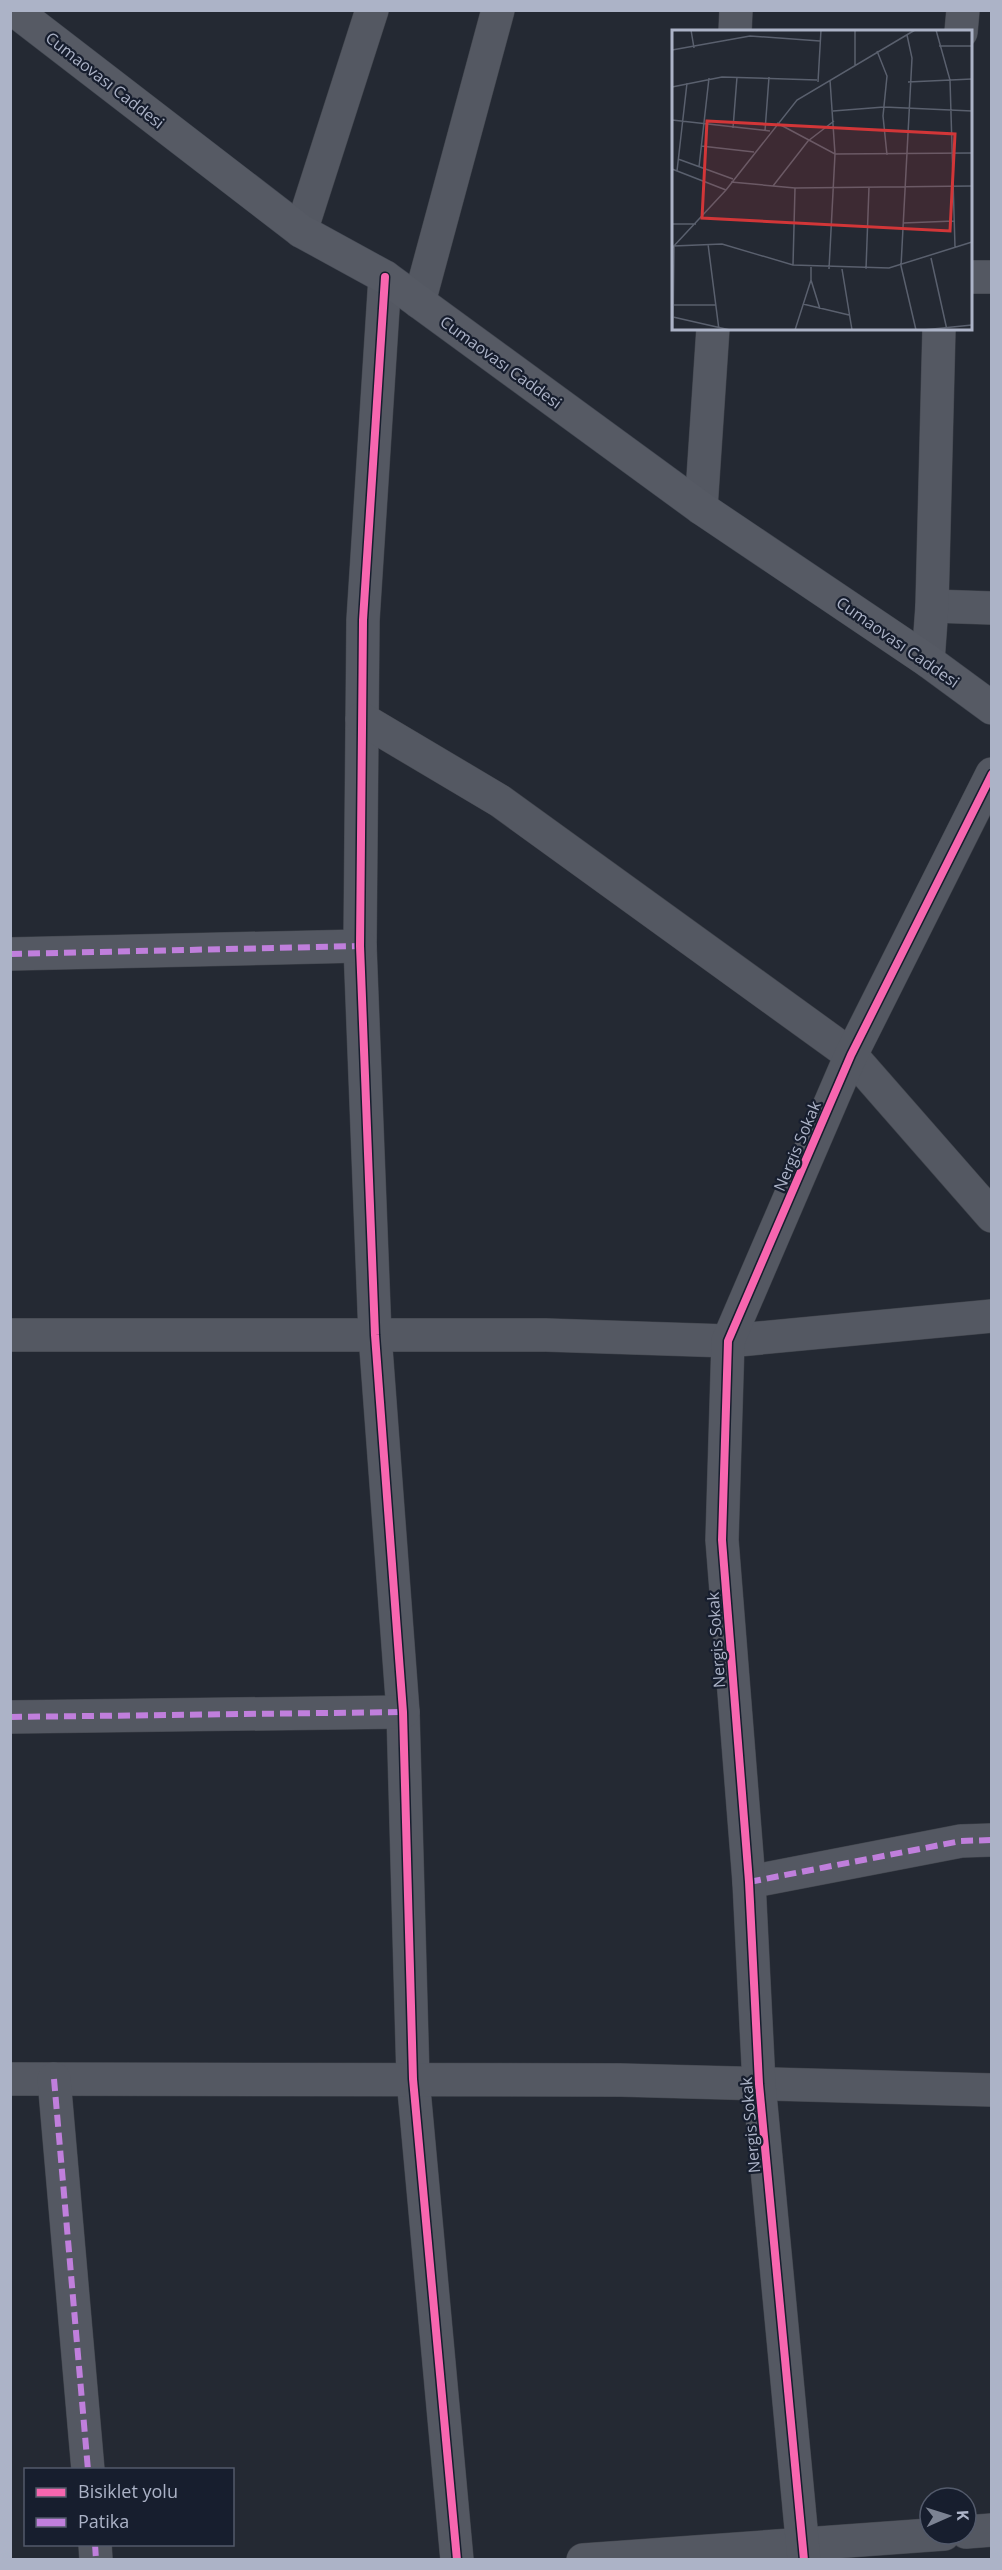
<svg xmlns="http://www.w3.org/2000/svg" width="1002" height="2570" font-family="'Open Sans',sans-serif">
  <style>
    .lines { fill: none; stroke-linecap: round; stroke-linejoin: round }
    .minor-casing { stroke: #40444c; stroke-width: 34 }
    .major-casing { stroke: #414650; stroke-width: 34 }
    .minor { stroke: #545862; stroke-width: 33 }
    .major { stroke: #565a64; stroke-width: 33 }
    .quiet { stroke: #c07fdc; stroke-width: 6; stroke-dasharray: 12 6; stroke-linecap: butt }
    .cycleway-casing { stroke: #171e2e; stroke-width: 11 }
    .cycleway { stroke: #f766af; stroke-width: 8 }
    .labels { text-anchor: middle; stroke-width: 4.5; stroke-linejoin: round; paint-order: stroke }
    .street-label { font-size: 16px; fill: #acb3c7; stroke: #171e2e }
    .inset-road { fill: none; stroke: #5a606e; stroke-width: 1.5 }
    .view { fill: #d23638; fill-opacity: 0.15; stroke: #d23638; stroke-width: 3 }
    .inset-edge { fill: none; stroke: #acb3c7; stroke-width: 3 }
  </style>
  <rect width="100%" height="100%" fill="#242933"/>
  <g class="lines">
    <g class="minor-casing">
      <g id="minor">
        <polyline points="735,32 736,10"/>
        <polyline points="961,32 963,10"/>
        <polyline points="301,231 372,10"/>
        <polyline points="385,277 363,620 360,946 375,1335 403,1712 413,2079 457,2560"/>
        <polyline points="970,277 992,277"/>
        <polyline points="419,302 498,10"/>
        <polyline points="701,508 713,328"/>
        <polyline points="932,606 992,608"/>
        <polyline points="928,661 932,606 939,328"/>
        <polyline points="362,719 500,801 851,1055 992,1216"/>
        <polyline points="10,954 360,946"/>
        <polyline points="10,1335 546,1335 728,1341 992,1316"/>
        <polyline points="10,1717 403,1712"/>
        <polyline points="749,1882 961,1841 992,1840"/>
        <polyline points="10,2079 620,2080 992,2090"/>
        <polyline points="54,2079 88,2470"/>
        <polyline points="966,2532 992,2530"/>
        <polyline points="95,2544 96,2560"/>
        <polyline points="583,2560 944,2534"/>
        <polyline points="804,2560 759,2084 749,1882 722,1540 728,1341 851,1055 992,774"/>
      </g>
    </g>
    <g class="major-casing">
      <polyline id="major" points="14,10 301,231 385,277 701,508 928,661 992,708"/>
    </g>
    <use href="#minor" class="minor"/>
    <use href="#major" class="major"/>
    <g class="quiet">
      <polyline points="10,954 360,946"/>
      <polyline points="10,1717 403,1712"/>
      <polyline points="749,1882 961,1841 992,1840"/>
      <polyline points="54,2079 88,2470"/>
      <polyline points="95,2544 96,2560"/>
    </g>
    <g class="cycleway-casing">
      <g id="cycleway">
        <polyline points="385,277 363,620 360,946 375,1335 403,1712 413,2079 457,2560"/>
        <polyline points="804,2560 759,2084 749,1882 722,1540 728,1341 851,1055 992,774"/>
      </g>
    </g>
    <use href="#cycleway" class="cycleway"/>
  </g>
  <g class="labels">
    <g class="street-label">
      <text transform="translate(105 80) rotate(38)" y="6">Cumaovası Caddesi</text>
      <text transform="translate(501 362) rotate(36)" y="6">Cumaovası Caddesi</text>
      <text transform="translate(898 642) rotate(35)" y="6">Cumaovası Caddesi</text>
      <text transform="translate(797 1146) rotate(-67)" y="6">Nergis Sokak</text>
      <text transform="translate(716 1640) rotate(-94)" y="6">Nergis Sokak</text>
      <text transform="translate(750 2125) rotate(-95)" y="6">Nergis Sokak</text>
    </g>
  </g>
  <g transform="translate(672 30)">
    <rect width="300" height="300" fill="#242933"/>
    <path class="inset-road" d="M19 0 22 18M183 0V35M264 0 278 50 283 217M235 5 240 28 229 236 244 300M267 16H300M0 20 78 6 148 11M205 21 215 46 211 86 215 125M146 52 149 0M236 52 300 49M0 57 50 47 145 50M161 81 212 77 300 81M0 90 98 101M105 93 163 124 300 123M61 98 65 47M93 101 97 47M29 116 82 122M6 129 61 149M27 137 37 48M0 139 54 160M5 141 15 53M59 152 123 158 300 156M101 156 136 111 162 91M231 193 282 191M0 194H24M36 214 47 300M0 218 54 160 125 70 243 0M259 228 275 300M121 235 123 158M157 239 163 124 158 50M170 239 180 300M194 239 197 157M139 250 148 279M131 274 177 285M2 275H44M1 287 58 300M1 300 2 216 50 214 121 235 217 238 300 212M123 300 139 250V237M251 300 300 295"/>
    <path class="view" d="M35 91 283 104 278 201 30 188Z"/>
    <rect width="300" height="300" class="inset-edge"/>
  </g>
  <rect width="1002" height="2570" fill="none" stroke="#acb3c7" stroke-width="24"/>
  <rect x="24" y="2468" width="210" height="78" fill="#171e2e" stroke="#535a6b" stroke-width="1.5"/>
  <rect x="36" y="2488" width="30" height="9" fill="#f766af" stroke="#535a6b" stroke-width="1.5"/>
  <text x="78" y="2498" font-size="18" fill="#acb3c7">Bisiklet yolu</text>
  <rect x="36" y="2518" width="30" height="9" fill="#c07fdc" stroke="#535a6b" stroke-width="1.5"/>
  <text x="78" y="2528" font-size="18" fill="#acb3c7">Patika</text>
  <g transform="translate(948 2516) rotate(87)"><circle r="28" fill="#171e2e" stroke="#535a6b" stroke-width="1.5"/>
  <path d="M0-4.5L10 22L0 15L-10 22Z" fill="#7c8393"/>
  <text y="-9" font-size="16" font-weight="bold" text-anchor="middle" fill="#acb3c7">K</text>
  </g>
</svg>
